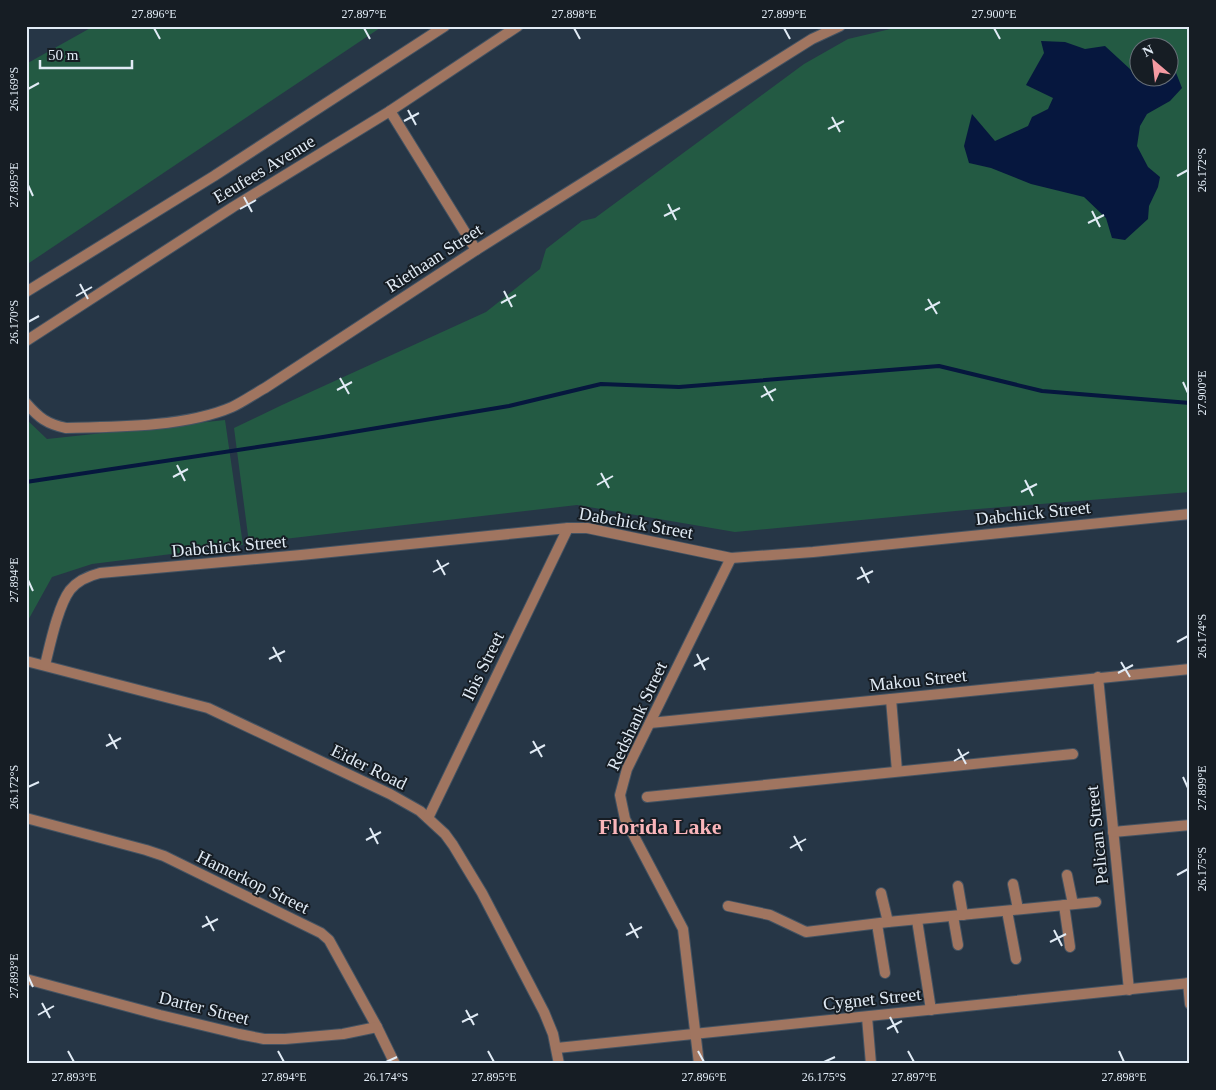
<svg xmlns="http://www.w3.org/2000/svg" width="1216" height="1090" font-family="'Times New Roman',serif">
  <style>
    .green { fill: #235a43; fill-rule: evenodd }
    .water { fill: #06173e }
    .lines { fill: none; stroke-linecap: round; stroke-linejoin: round }
    .stream { stroke: #06173e; stroke-width: 4 }
    .street-casing { stroke: #445362; stroke-width: 12 }
    .street { stroke: #a07560; stroke-width: 10 }
    .ticks { fill: none; stroke: #e1ebf5; stroke-width: 2 }
    .labels { text-anchor: middle; stroke-width: 4; stroke-linejoin: round; paint-order: stroke }
    .street-label { font-size: 18px; fill: #e1ebf5; stroke: #161d24 }
    .district-label { font-size: 22px; font-weight: bold; fill: #f9b5ba; stroke: #161d24 }
    .neatline { fill: none; stroke: #e1ebf5; stroke-width: 2 }
    .ticks-label { font-size: 12px; text-anchor: middle; fill: #e1ebf5 }
  </style>
  <rect width="100%" height="100%" fill="#263646"/>
  <g class="green">
    <polygon points="94,26 383,26 26,265 26,64"/>
    <path d="M903 26H1190V492L966 510 735 532 577 505 249 543 234 428 282 405 486 312 540 269 546 249 582 221 595 218 804 64 848 39ZM1138 48H1168V78H1138Z"/>
    <polygon points="26,419 47,439 225,420 243,545 92,564 52,577 26,624"/>
  </g>
  <polygon class="water" points="1041,41 1065,42 1085,49 1105,46 1130,69 1138,81 1144,78 1168,78 1169,68 1175,70 1182,88 1170,101 1147,114 1140,126 1137,146 1148,167 1160,177 1158,187 1149,206 1148,219 1125,240 1112,238 1106,218 1084,197 1031,184 991,168 969,163 964,146 972,114 995,141 1028,126 1032,117 1048,109 1053,98 1026,85 1044,53"/>
  <g class="lines">
    <polyline class="stream" points="26,482 323,437 509,406 601,384 679,387 939,366 1042,391 1190,403"/>
    <g class="street-casing">
      <g id="street">
        <polyline points="390,111 476,250"/>
        <polyline points="26,292 214,176 445,26"/>
        <polyline points="26,341 233,207 390,111 518,26"/>
        <path d="M26 403C39 418 47 424 66 428 115 427 186 427 232 407 243 402 254 394 265 388L476 250 812 39 840 26"/>
        <polyline points="26,661 208,708 390,794 420,811 445,834 453,845 482,893 544,1012 553,1034 559,1064"/>
        <path d="M45 665C50 645 58 606 70 590 78 580 88 576 100 573L301 555 568 528H587L731 558 813 552 1190 514"/>
        <polyline points="1098,677 1129,990"/>
        <polyline points="891,699 897,771"/>
        <polyline points="650,723 1190,669"/>
        <polyline points="647,797 1073,754"/>
        <polyline points="26,818 146,850 164,856 321,933 329,940 377,1027 395,1064"/>
        <polyline points="428,818 568,528"/>
        <polyline points="1113,832 1190,825"/>
        <polyline points="1067,875 1073,904"/>
        <polyline points="1013,884 1018,909"/>
        <polyline points="958,886 963,915"/>
        <polyline points="881,893 888,922"/>
        <polyline points="1064,905 1070,947"/>
        <polyline points="728,906 770,915 806,932 888,922 1096,902"/>
        <polyline points="1007,911 1016,959"/>
        <polyline points="953,916 958,945"/>
        <polyline points="917,920 931,1010"/>
        <polyline points="877,924 885,973"/>
        <polyline points="26,979 160,1015 239,1034 264,1039 285,1039 343,1034 377,1027"/>
        <polyline points="1188,983 1190,1004"/>
        <polyline points="867,1017 871,1064"/>
        <polyline points="557,1048 1190,983"/>
        <polyline points="699,1064 683,929 625,819 620,795 627,769 731,558"/>
      </g>
    </g>
    <use href="#street" class="street"/>
  </g>
  <path class="ticks" d="M154 28 160 39M364 28 370 39M574 28 580 39M784 28 790 39M994 28 1000 39M28 89 39 83M408 110 416 125M832 117 840 132M404 121 419 113M828 129 844 121M1177 176 1188 170M28 185 33 196M244 197 252 212M668 204 676 220M240 209 256 200M1092 211 1100 227M664 216 680 208M1088 223 1104 215M80 284 88 299M504 291 512 307M76 296 92 287M928 299 937 314M501 303 516 295M925 310 940 302M28 322 39 316M340 378 349 394M1183 382 1188 393M764 386 773 401M337 390 352 382M761 397 776 389M177 465 185 481M601 473 609 488M173 477 188 469M1025 480 1033 496M597 485 613 476M1021 492 1037 484M437 560 445 575M861 567 869 583M433 572 449 563M857 579 873 571M28 580 33 591M1177 642 1188 636M273 647 281 662M697 654 705 670M269 659 285 651M1121 662 1130 677M694 666 709 658M1118 673 1133 665M109 734 117 749M533 741 542 757M106 746 121 738M958 749 966 764M530 753 545 745M954 761 969 752M1183 777 1188 788M28 787 39 782M370 828 378 844M794 836 802 851M366 840 381 832M790 848 806 839M1177 875 1188 869M206 916 214 931M630 923 638 938M202 927 218 919M1054 930 1062 946M626 935 642 927M1050 942 1066 934M28 976 33 987M42 1003 50 1018M466 1010 474 1025M38 1015 54 1006M890 1017 898 1033M462 1022 478 1014M887 1029 902 1021M68 1051 74 1062M278 1051 284 1062M488 1051 494 1062M698 1051 704 1062M908 1051 914 1062M1119 1051 1124 1062M386 1062 397 1057M824 1062 835 1057"/>
  <g class="labels">
    <g class="street-label">
      <text transform="translate(264 169) rotate(-31)" y="6">Eeufees Avenue</text>
      <text transform="translate(434 258) rotate(-33)" y="6">Riethaan Street</text>
      <text transform="translate(1033 513) rotate(-6)" y="6">Dabchick Street</text>
      <text transform="translate(636 523) rotate(10)" y="6">Dabchick Street</text>
      <text transform="translate(229 546) rotate(-5)" y="6">Dabchick Street</text>
      <text transform="translate(483 666) rotate(-64)" y="6">Ibis Street</text>
      <text transform="translate(918 680) rotate(-6)" y="6">Makou Street</text>
      <text transform="translate(637 716) rotate(-65)" y="6">Redshank Street</text>
      <text transform="translate(369 767) rotate(26)" y="6">Eider Road</text>
      <text transform="translate(1097 835) rotate(-96)" y="6">Pelican Street</text>
      <text transform="translate(253 882) rotate(26)" y="6">Hamerkop Street</text>
      <text transform="translate(872 999) rotate(-6)" y="6">Cygnet Street</text>
      <text transform="translate(204 1008) rotate(14)" y="6">Darter Street</text>
    </g>
    <g class="district-label">
      <text x="660" y="834">Florida Lake</text>
    </g>
  </g>
  <rect width="1216" height="1090" fill="none" stroke="#161d24" stroke-width="55"/>
  <g transform="translate(1154 62) rotate(332)"><circle r="24" fill="#161d24" stroke="#676f78"/>
  <path d="M0-4L9 19L0 12L-9 19Z" fill="#f49aa2"/>
  <text y="-8" font-size="14" font-weight="bold" text-anchor="middle" fill="#e1ebf5">N</text>
  </g>
  <path d="M40 60v8h92v-8" fill="none" stroke="#e1ebf5" stroke-width="2.5"/>
  <text x="48" y="60" font-size="15" fill="#e1ebf5" stroke="#161d24" stroke-width="4" paint-order="stroke">50 m</text>
  <rect x="28" y="28" width="1160" height="1034" class="neatline"/>
  <g class="ticks-label">
    <text x="154" y="18">27.896°E</text>
    <text x="364" y="18">27.897°E</text>
    <text x="574" y="18">27.898°E</text>
    <text x="784" y="18">27.899°E</text>
    <text x="994" y="18">27.900°E</text>
    <text transform="translate(14 89) rotate(-90)" y="4">26.169°S</text>
    <text transform="translate(1202 170) rotate(-90)" y="4">26.172°S</text>
    <text transform="translate(14 185) rotate(-90)" y="4">27.895°E</text>
    <text transform="translate(14 322) rotate(-90)" y="4">26.170°S</text>
    <text transform="translate(1202 393) rotate(-90)" y="4">27.900°E</text>
    <text transform="translate(14 580) rotate(-90)" y="4">27.894°E</text>
    <text transform="translate(1202 636) rotate(-90)" y="4">26.174°S</text>
    <text transform="translate(14 787) rotate(-90)" y="4">26.172°S</text>
    <text transform="translate(1202 788) rotate(-90)" y="4">27.899°E</text>
    <text transform="translate(1202 869) rotate(-90)" y="4">26.175°S</text>
    <text transform="translate(14 976) rotate(-90)" y="4">27.893°E</text>
    <text x="74" y="1081">27.893°E</text>
    <text x="284" y="1081">27.894°E</text>
    <text x="386" y="1081">26.174°S</text>
    <text x="494" y="1081">27.895°E</text>
    <text x="704" y="1081">27.896°E</text>
    <text x="824" y="1081">26.175°S</text>
    <text x="914" y="1081">27.897°E</text>
    <text x="1124" y="1081">27.898°E</text>
  </g>
</svg>
